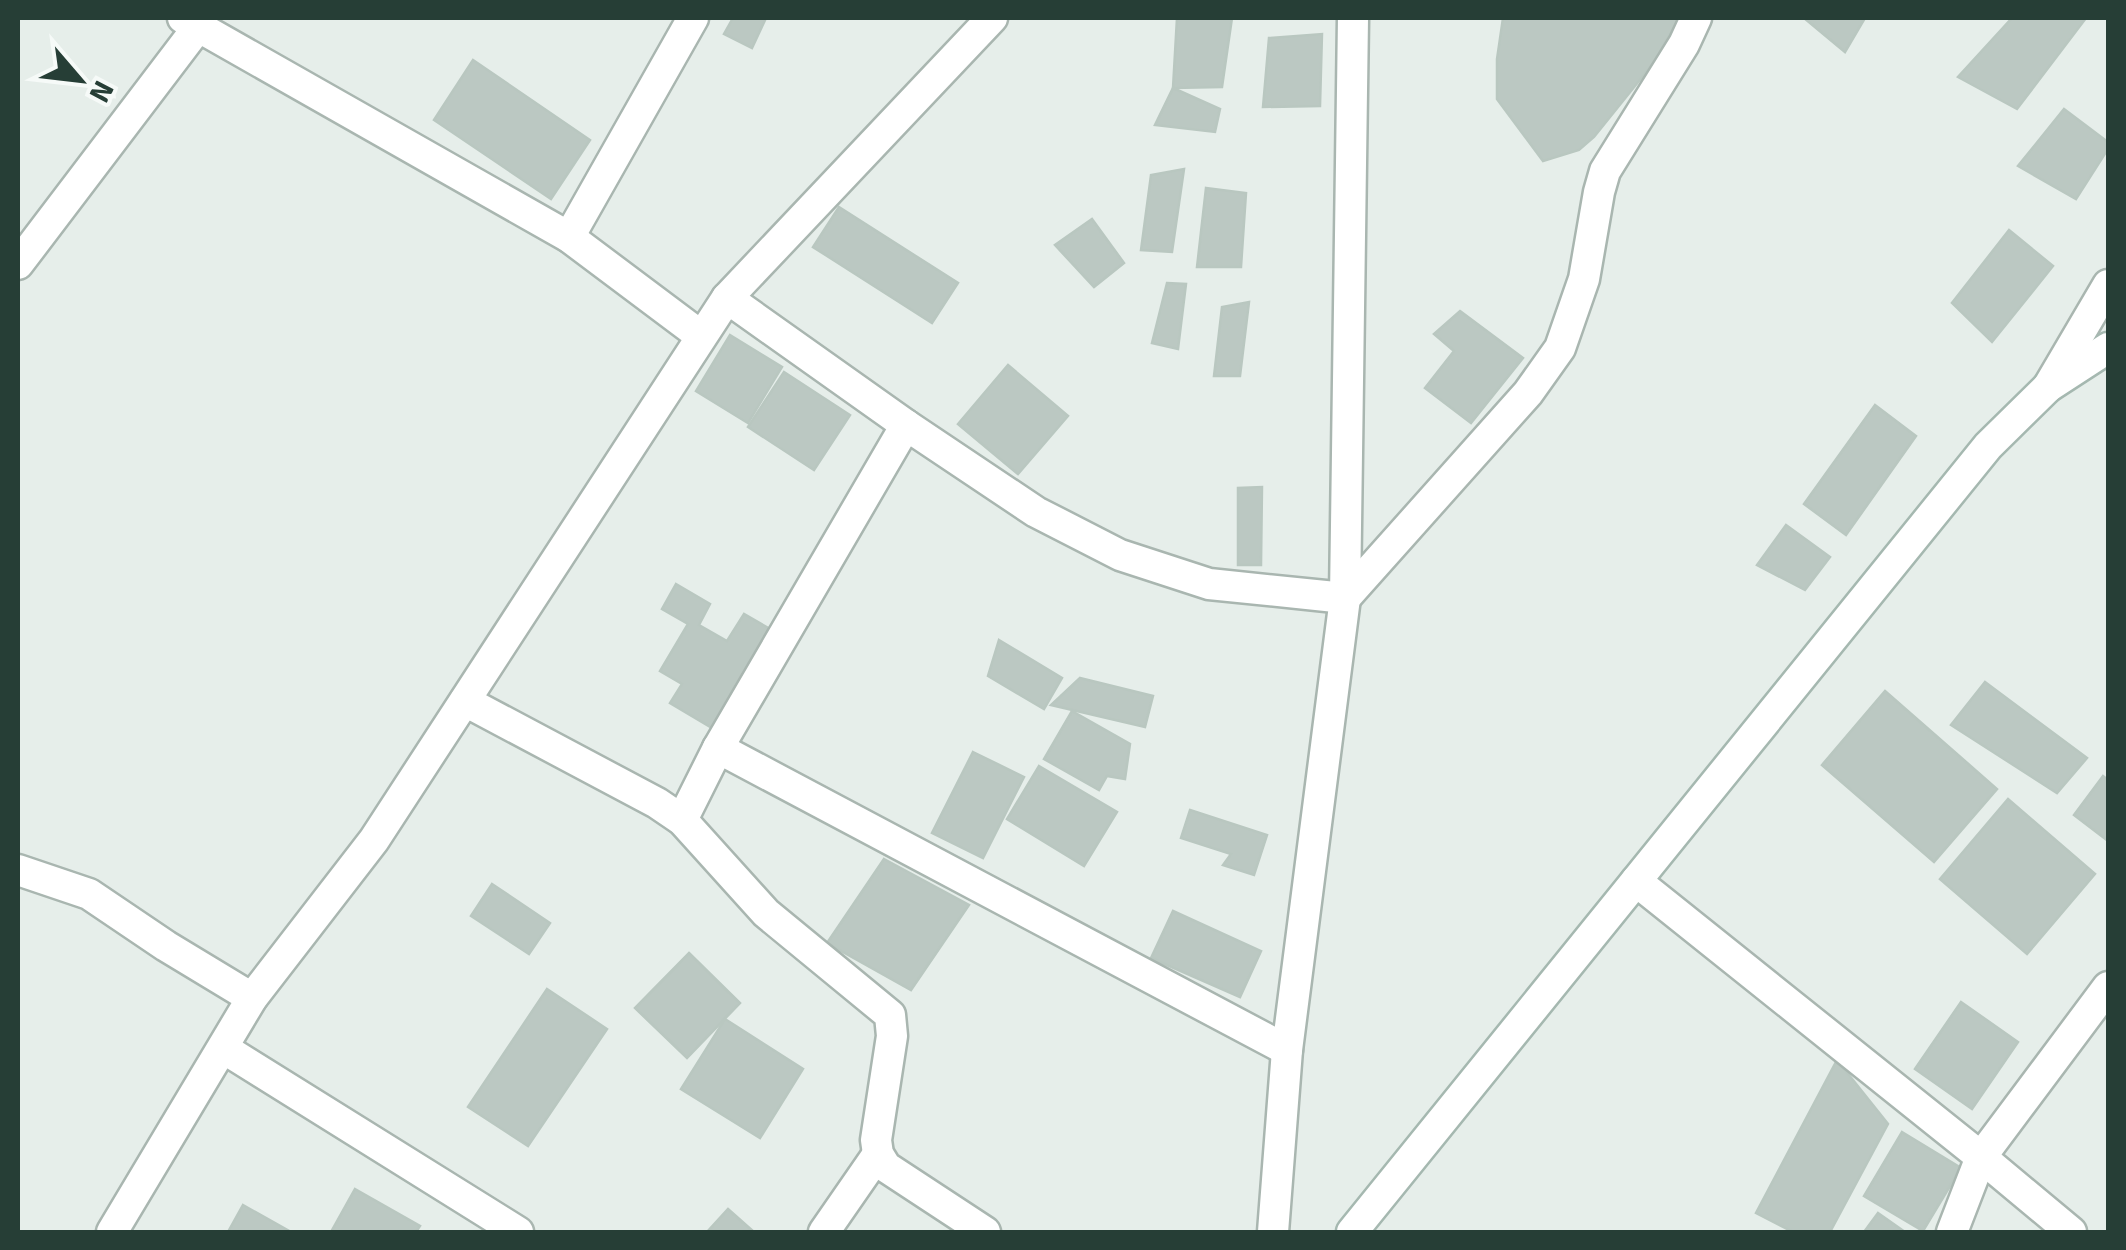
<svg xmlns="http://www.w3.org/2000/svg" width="2126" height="1250" font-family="Signika,sans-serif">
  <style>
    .building { fill: #bbc8c2; stroke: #b9c7c0; stroke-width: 2.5 }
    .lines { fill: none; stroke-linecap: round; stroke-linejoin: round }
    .street-casing { stroke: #a9b6b0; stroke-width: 35 }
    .secondary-casing { stroke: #a5b8b0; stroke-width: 35 }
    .street { stroke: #fff; stroke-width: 30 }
    .secondary { stroke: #fff; stroke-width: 30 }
  </style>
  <rect width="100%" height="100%" fill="#e6eeea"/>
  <g class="building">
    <polygon points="733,18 766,18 752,48 724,34"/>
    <polygon points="1177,18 1232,18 1222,87 1173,88"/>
    <polygon points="1503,18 1679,18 1655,61 1594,137 1579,150 1543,161 1497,99 1497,59"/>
    <polygon points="1804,18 1865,18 1845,52"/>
    <polygon points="2012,18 2086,18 2017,109 1958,77"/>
    <polygon points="1322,34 1320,106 1263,107 1269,38"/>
    <polygon points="473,60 590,140 551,199 434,120"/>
    <polygon points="1173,88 1220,109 1215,132 1155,125"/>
    <polygon points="2064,109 2108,142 2108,149 2076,199 2018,166"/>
    <polygon points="1184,169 1172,252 1141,250 1151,175"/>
    <polygon points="1206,188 1246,193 1241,267 1197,267"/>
    <polygon points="839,207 958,283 932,323 813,247"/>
    <polygon points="1092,219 1124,263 1094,287 1055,245"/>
    <polygon points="2009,230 2053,266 1992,342 1952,303"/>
    <polygon points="1167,283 1186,284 1178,349 1152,343"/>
    <polygon points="1249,302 1240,376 1214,376 1222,307"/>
    <polygon points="1460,311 1523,358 1471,423 1425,388 1454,351 1434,334"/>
    <polygon points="730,335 782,367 748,423 696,391"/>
    <polygon points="1008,365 1068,416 1018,474 958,424"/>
    <polygon points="784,372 850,415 814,470 748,427"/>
    <polygon points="1875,405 1916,436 1846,535 1804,504"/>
    <polygon points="1262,487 1261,565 1238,565 1238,488"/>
    <polygon points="1786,525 1830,557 1805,590 1757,565"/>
    <polygon points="676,584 710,604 699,625 727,641 744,614 770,629 712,728 670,703 682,684 660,671 688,624 662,609"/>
    <polygon points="999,640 1062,678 1044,709 988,676"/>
    <polygon points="1080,678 1153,696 1145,727 1051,705"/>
    <polygon points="1985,682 2087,758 2057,793 1951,725"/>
    <polygon points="1885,691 1997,789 1934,862 1822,765"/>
    <polygon points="1072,711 1130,744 1125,779 1107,776 1099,790 1044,759"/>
    <polygon points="973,752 1024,777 983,858 932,833"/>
    <polygon points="1039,766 1117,812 1084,866 1007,819"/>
    <polygon points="2103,776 2108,780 2108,841 2074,815"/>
    <polygon points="2008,799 2095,874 2027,954 1940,879"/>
    <polygon points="1190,810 1267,835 1254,875 1223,865 1231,854 1181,838"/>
    <polygon points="884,859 969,905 911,990 827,943"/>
    <polygon points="492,884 550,923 529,954 471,916"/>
    <polygon points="1173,911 1261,951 1240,997 1151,958"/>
    <polygon points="689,953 740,1003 687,1058 635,1008"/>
    <polygon points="547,989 607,1029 528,1146 468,1107"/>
    <polygon points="1961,1002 2018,1042 1972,1109 1915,1069"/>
    <polygon points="725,1019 803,1069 760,1138 681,1089"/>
    <polygon points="1837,1060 1888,1124 1830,1232 1793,1232 1756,1213"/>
    <polygon points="1902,1132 1961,1168 1923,1231 1864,1196"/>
    <polygon points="355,1189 420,1226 416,1232 331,1232"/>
    <polygon points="243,1205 291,1232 228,1232"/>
    <polygon points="728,1209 754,1232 707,1232"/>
    <polygon points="1878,1213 1905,1232 1864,1232"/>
  </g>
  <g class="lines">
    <g class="street-casing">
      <g id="street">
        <polyline points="183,18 569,237 701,336"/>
        <polyline points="569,237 693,18"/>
        <polyline points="18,264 198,27"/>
        <polyline points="727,298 906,425 1036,512 1120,555 1209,584 1345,598 1528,393 1560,348 1584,279 1599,192 1605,171 1684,44 1696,18"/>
        <polyline points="2048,387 2108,285"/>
        <polyline points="465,701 657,803 682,820 766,913 890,1015 892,1036 876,1140 878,1154 886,1167 985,1232"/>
        <polyline points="718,748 1287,1050"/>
        <polyline points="682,820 718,748 906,425"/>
        <polyline points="18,870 89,894 166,946 252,998"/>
        <polyline points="1636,881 1981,1157 2071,1232"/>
        <polyline points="223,1048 518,1232"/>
        <polyline points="112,1232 252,998 374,840 727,298 992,18"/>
        <polyline points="824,1232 878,1154"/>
        <polyline points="1273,1232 1287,1050 1345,598 1353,18"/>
        <polyline points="1952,1232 1981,1157 2108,987"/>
      </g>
    </g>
    <g class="secondary-casing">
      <polyline id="secondary" points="1352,1232 1988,446 2048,387 2108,348"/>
    </g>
    <use href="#street" class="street"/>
    <use href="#secondary" class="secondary"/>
  </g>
  <rect width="2126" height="1250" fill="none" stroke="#263e36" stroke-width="40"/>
  <g transform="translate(80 80) rotate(118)" stroke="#f6faf8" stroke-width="8" paint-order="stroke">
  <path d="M0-8L18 38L0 25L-18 38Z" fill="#263e36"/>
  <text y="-15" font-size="28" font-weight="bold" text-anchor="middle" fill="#263e36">N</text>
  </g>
</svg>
